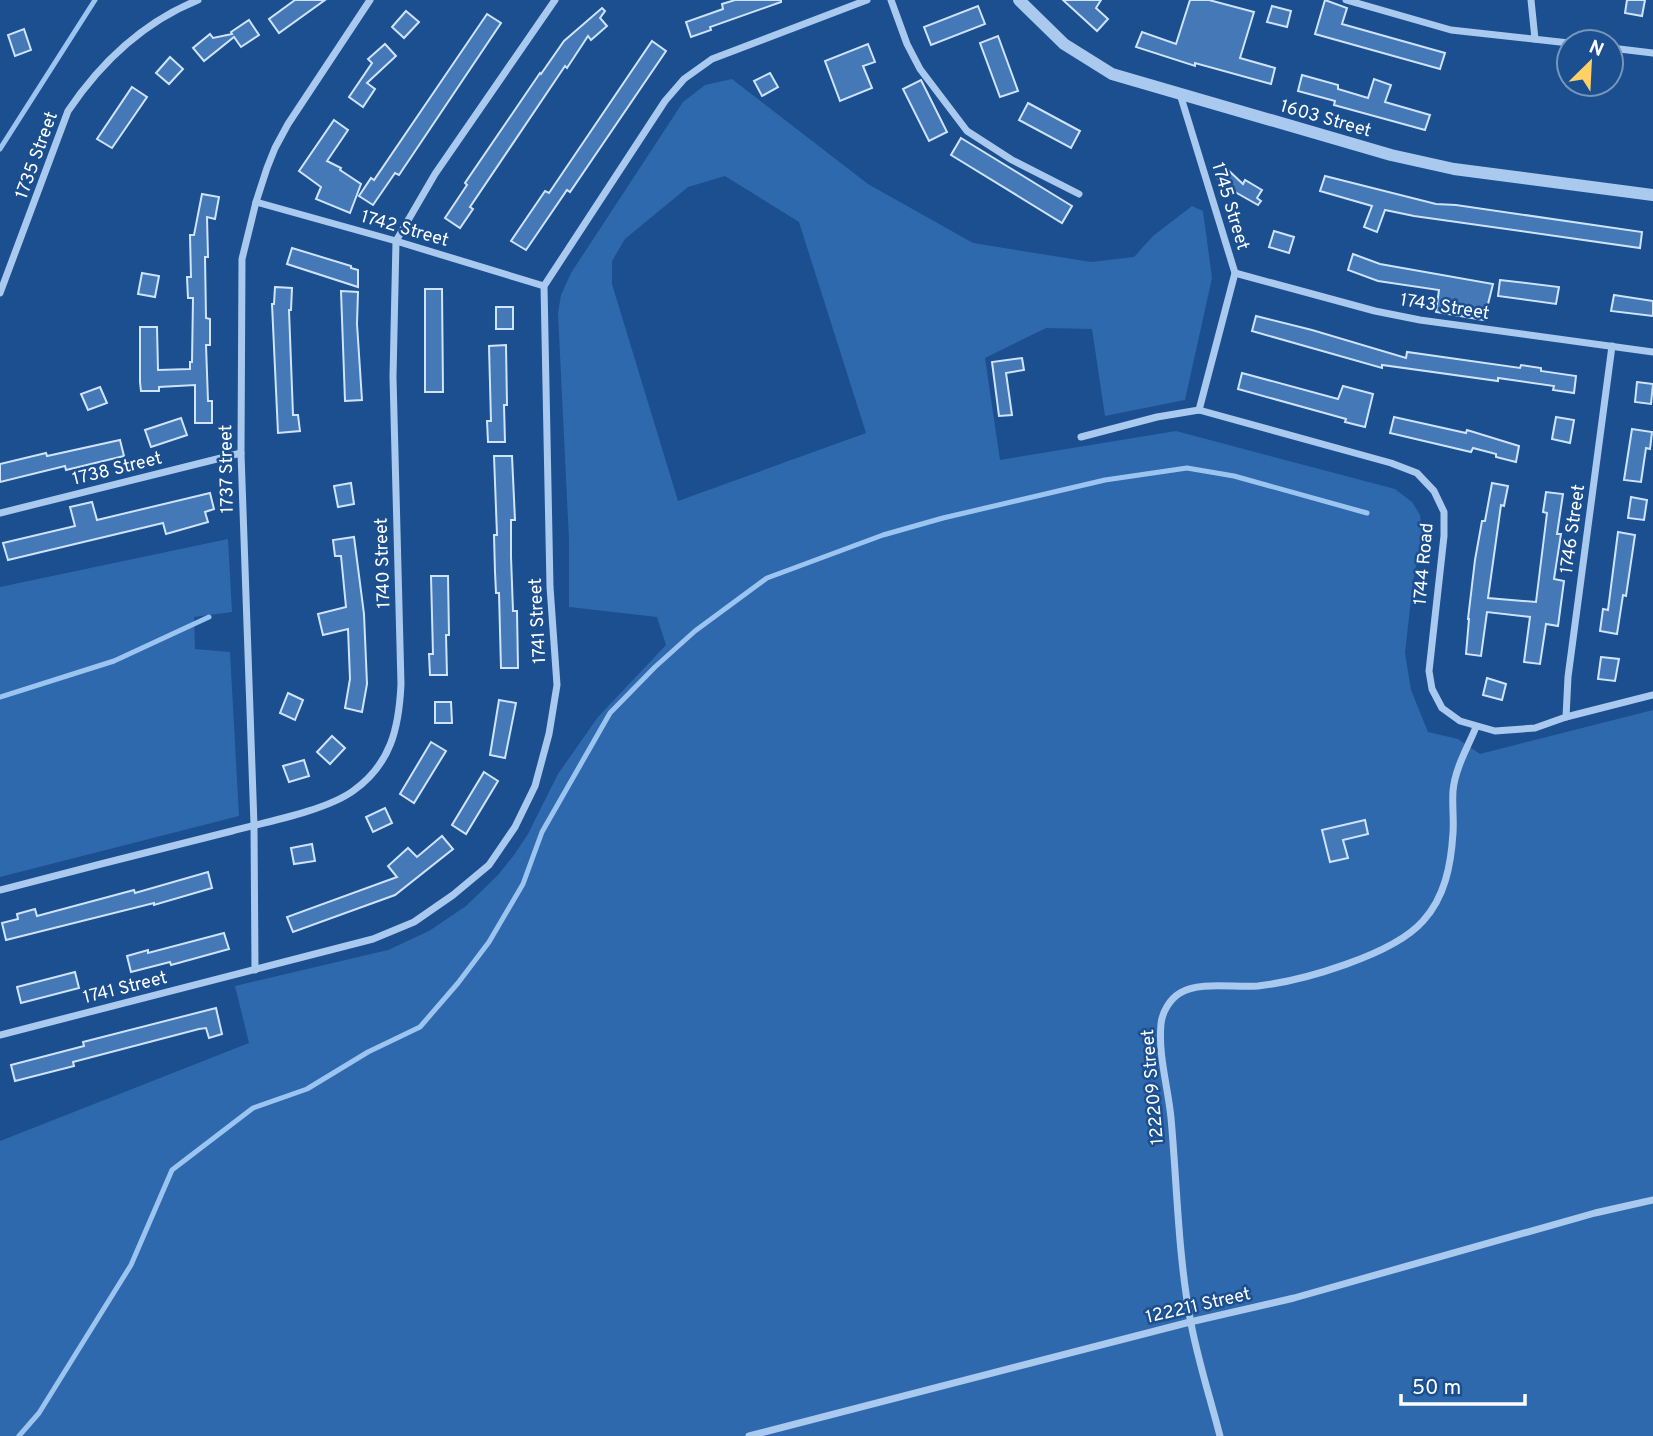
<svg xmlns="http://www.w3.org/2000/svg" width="1653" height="1436" font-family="Overpass,sans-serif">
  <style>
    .green { fill: #2e69ad; fill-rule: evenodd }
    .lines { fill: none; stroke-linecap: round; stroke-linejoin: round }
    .stream { stroke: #9cc4f0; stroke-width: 5 }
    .building { fill: #4478b7; stroke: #cfe3fa; stroke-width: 2 }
    .minor { stroke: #a9c9ee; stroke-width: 7 }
    .tertiary { stroke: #a9c9ee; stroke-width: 12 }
    .labels { text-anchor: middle; stroke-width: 5; stroke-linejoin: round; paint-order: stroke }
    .street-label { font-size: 18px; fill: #fff; stroke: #1b4f8f }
  </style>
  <rect width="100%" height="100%" fill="#1b4f8f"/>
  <g class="green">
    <path d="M732 79 868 184 973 243 1091 262 1134 257 1153 236 1192 206 1203 211 1212 278 1185 400 1105 416 1092 329 1046 328 985 358 1000 460 1176 431 1395 489 1412 502 1420 515 1422 533 1413 582 1405 653 1411 690 1428 732 1458 739 1480 754 1653 710V1436H0V1141L249 1043 235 986 388 950 429 931 466 906 498 875 514 855 528 834 558 774 598 717 666 645 657 617 569 607V540L558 313 561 295 571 273 683 102 705 85ZM725 176 799 222 866 433 678 501 612 284V261L625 239 688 187Z"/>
    <polygon points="228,539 232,612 194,617 195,649 230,652 239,816 0,877 0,587"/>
  </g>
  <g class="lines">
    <g class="stream">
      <polyline points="0,149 95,0"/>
      <polyline points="0,697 114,661 209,617"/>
      <polyline points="19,1436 39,1413 131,1265 172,1170 253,1108 307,1089 368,1052 420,1027 458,983 489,942 523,884 542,832 610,713 655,667 695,631 767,578 883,535 943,518 1105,480 1187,468 1234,476 1367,513"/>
    </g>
  </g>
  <g class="building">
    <polygon points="295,0 325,0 279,33 269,19"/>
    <polygon points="735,0 781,0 781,2 710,27 711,30 691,37 686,22 723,9 722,4"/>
    <polygon points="1063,0 1101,0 1096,8 1108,19 1097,31"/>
    <polygon points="1190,0 1209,0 1254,12 1240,58 1275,68 1271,84 1195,63 1195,66 1136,47 1142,32 1176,44"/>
    <polygon points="1325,0 1347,8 1342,24 1445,53 1440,69 1315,34"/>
    <polygon points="1627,0 1645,0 1642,16 1625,13"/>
    <polygon points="978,6 985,24 931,45 924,27"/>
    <polygon points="1272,6 1291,11 1287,27 1267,22"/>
    <polygon points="602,8 605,11 600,18 607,26 591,40 588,36 567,68 565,66 470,207 473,209 460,228 445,218 467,185 465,183 540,73 541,74 564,41"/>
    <polygon points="406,11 419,22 404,38 392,27"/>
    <polygon points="487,14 501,23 399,175 395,173 373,205 359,196 371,178 374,180"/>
    <polygon points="249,20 259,35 241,47 234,37 204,61 193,48 210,34 213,38 232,34 231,32"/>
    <polygon points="24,29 31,50 15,56 8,35"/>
    <polygon points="998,36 1018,91 1000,97 980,43"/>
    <polygon points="652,41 666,51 570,192 567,190 526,250 511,241 545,191 549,193"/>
    <polygon points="385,44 396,56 367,83 375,89 363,107 349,97 372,63 368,59"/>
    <polygon points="868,44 875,62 863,66 872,88 840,101 825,61"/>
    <polygon points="170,57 183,69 169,84 156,73"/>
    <polygon points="770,73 778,87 762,96 754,81"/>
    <polygon points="1302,75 1338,85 1338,89 1368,98 1374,79 1391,85 1385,102 1430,115 1425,130 1334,105 1335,101 1298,91"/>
    <polygon points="921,80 947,132 929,141 903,89"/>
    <polygon points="132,87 147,97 112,148 97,139"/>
    <polygon points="1028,103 1080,131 1071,148 1019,120"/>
    <polygon points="334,120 348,130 327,161 341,168 340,170 361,184 350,213 316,199 321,187 299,171"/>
    <polygon points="961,138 1072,206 1062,223 951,155"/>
    <polygon points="1227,169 1243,184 1245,180 1262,190 1257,198 1261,201 1258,205 1228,188 1218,179"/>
    <polygon points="1325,176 1436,204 1456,205 1642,232 1640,248 1414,216 1385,210 1377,232 1364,227 1372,206 1320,191"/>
    <polygon points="202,194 219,197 215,219 207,217 208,257 205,257 206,318 210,319 210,345 206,345 208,401 212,401 212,423 195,423 195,385 159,387 159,391 141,391 140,382 140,327 157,327 158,370 190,369 190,362 192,362 193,298 188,298 187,277 191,277 190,235 194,235"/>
    <polygon points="1274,231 1294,237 1289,253 1269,247"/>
    <polygon points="292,248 351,266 351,268 358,270 358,287 287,264"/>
    <polygon points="1353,254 1380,264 1493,284 1484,320 1436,312 1439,290 1378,281 1348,270"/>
    <polygon points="142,273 159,276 155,297 138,294"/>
    <polygon points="1500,280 1559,287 1556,304 1498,296"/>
    <polygon points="275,287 292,288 291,310 289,310 293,415 298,415 300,431 278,433 272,304 274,304"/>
    <polygon points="425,289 442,289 443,392 425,392"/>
    <polygon points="341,291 358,292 357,324 362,400 345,401"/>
    <polygon points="1614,295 1653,301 1653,316 1611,311"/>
    <rect x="496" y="307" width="17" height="22"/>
    <polygon points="1256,316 1312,330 1406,358 1407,352 1520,368 1521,365 1541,368 1541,371 1576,376 1574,393 1553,390 1554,386 1498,378 1498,381 1382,365 1382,368 1252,331"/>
    <polygon points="506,345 507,405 504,405 505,442 488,442 487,421 491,421 489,346"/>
    <polygon points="1022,358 1024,370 1006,373 1012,415 999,416 992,362"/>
    <polygon points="1242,373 1338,399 1343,386 1373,394 1365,427 1345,422 1346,419 1238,389"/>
    <polygon points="1637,382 1653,384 1651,404 1635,402"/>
    <polygon points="100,387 107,403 88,410 81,394"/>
    <polygon points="1394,417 1466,433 1467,430 1519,446 1516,462 1496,457 1496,454 1473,448 1471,452 1390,433"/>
    <polygon points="1556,417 1574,420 1570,443 1552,439"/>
    <polygon points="181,418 187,435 151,447 145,430"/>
    <polygon points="1632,429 1652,432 1650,449 1646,448 1641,482 1624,480"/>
    <polygon points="120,440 124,456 66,470 65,466 0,482 0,464 46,453 47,456"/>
    <polygon points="494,456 512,456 515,520 511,520 511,557 513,611 517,611 518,668 501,668 499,593 496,593 495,572 494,535 497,535"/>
    <polygon points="351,483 354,504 338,507 334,486"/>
    <polygon points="1492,483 1508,486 1504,506 1501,505 1488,598 1536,602 1547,513 1543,512 1546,492 1563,494 1557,534 1561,534 1554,579 1564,581 1558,626 1546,624 1540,664 1524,662 1530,617 1487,612 1481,656 1466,654 1469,619 1468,619 1475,560 1482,521 1485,521"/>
    <polygon points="210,493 214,509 205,512 208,522 166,534 163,523 8,560 3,543 75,526 70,507 92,502 97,520"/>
    <polygon points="1631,497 1647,500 1644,520 1628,518"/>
    <polygon points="1618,532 1635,535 1626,596 1623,595 1617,634 1600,631 1603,609 1608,610"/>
    <polygon points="354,537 364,614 367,684 362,712 345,708 350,679 348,629 323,635 318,614 346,607 341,556 335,556 333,540"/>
    <polygon points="431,576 448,576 449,635 446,635 447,675 430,675 429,654 433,654"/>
    <polygon points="1601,657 1619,659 1615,681 1598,679"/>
    <polygon points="1487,678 1506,684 1502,700 1483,695"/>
    <polygon points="288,693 303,700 295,720 280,713"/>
    <polygon points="499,700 516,703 505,758 490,755"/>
    <polygon points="435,702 451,702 452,723 435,723"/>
    <polygon points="332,736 345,748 330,764 317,752"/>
    <polygon points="431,742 446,751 414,803 400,794"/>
    <polygon points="304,760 309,776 289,782 283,766"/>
    <polygon points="484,772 498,781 466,834 452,825"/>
    <polygon points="385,808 392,823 373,832 366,817"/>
    <polygon points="1365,820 1368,834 1343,840 1348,858 1330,862 1322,830"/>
    <polygon points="442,836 453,849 395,895 293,932 287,917 397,877 388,866 408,848 417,857"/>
    <polygon points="312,844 315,861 294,864 291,848"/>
    <polygon points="208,872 212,888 154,905 154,903 6,940 2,923 18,919 17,914 35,909 37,916 134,890 135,893"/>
    <polygon points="224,933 229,949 171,965 170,962 131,972 127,956 148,950 148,953"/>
    <polygon points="75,972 79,988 21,1003 17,987"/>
    <polygon points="216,1008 222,1034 209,1038 206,1028 199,1029 73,1062 74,1066 15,1081 11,1065 84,1046 83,1042"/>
  </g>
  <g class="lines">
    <g class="minor">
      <polyline points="891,0 907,44 920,69 967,131 1012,160 1079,194"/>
      <polyline points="1346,0 1451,30 1569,43"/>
      <polyline points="1531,0 1535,39"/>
      <polyline points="1611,48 1653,53"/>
      <polyline points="1180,94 1235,273 1199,410"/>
      <polyline points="256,202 396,241 544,286"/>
      <polyline points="1235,273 1375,311 1420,320 1653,352"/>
      <path d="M0 293 68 111C101 62 144 22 198 0"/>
      <polyline points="1081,437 1157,417 1199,410 1391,463 1417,473 1434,491 1444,512 1444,536 1429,671 1432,689 1442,708 1460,721 1495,731 1535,728 1566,717 1653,695"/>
      <polyline points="0,513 241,453"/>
      <polyline points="1566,717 1568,677 1612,346"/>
      <path d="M0 890C77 870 155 850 232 831 266 822 325 811 353 791 391 764 399 728 401 684L393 377 396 241 435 174 555 0"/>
      <polyline points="255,970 254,825 241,453 242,259 256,202 267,168 275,148 288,124 370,0"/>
      <polyline points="0,1035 373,939 414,922 453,895 489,865 515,827 535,786 549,734 557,685 550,587 544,286 665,101 684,79 712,59 867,0"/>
      <polyline points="749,1436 1190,1322 1294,1298 1595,1213 1653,1200"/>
      <path d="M1220 1436C1210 1397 1197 1358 1190 1318 1178 1253 1177 1184 1171 1118 1168 1087 1158 1055 1161 1024 1162 1012 1170 999 1180 993 1199 981 1235 988 1258 986 1302 981 1393 955 1423 921 1445 897 1451 865 1453 833 1454 819 1452 805 1453 791 1455 768 1468 747 1476 727"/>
    </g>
    <polyline class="tertiary" points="1019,0 1064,44 1112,74 1391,155 1454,169 1653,195"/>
  </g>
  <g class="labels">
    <g class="street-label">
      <text transform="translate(1326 118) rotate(16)" y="6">1603 Street</text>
      <text transform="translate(36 155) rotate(-70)" y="6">1735 Street</text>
      <text transform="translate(1231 206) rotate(73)" y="6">1745 Street</text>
      <text transform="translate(405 228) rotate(16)" y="6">1742 Street</text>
      <text transform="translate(1445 306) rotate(9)" y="6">1743 Street</text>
      <text transform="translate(117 468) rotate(-14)" y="6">1738 Street</text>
      <text transform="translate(226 469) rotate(-91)" y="6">1737 Street</text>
      <text transform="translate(1572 529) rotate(-82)" y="6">1746 Street</text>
      <text transform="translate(382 563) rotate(-92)" y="6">1740 Street</text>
      <text transform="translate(1423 564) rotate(-85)" y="6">1744 Road</text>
      <text transform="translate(537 621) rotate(-93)" y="6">1741 Street</text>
      <text transform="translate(125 987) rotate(-14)" y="6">1741 Street</text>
      <text transform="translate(1152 1087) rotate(-95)" y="6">122209 Street</text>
      <text transform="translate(1198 1305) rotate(-13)" y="6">122211 Street</text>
    </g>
  </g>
  <g transform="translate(1590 63) rotate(24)"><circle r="33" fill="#1b4f8f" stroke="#7695bc" stroke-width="2"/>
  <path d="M0-5L12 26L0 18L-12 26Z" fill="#ffd166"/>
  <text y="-10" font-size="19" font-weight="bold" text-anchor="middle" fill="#ffffff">N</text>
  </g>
  <path d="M1401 1394v10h124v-10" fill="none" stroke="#ffffff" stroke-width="3.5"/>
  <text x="1412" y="1394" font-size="21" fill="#ffffff" stroke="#1b4f8f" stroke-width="5" paint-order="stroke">50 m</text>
</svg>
